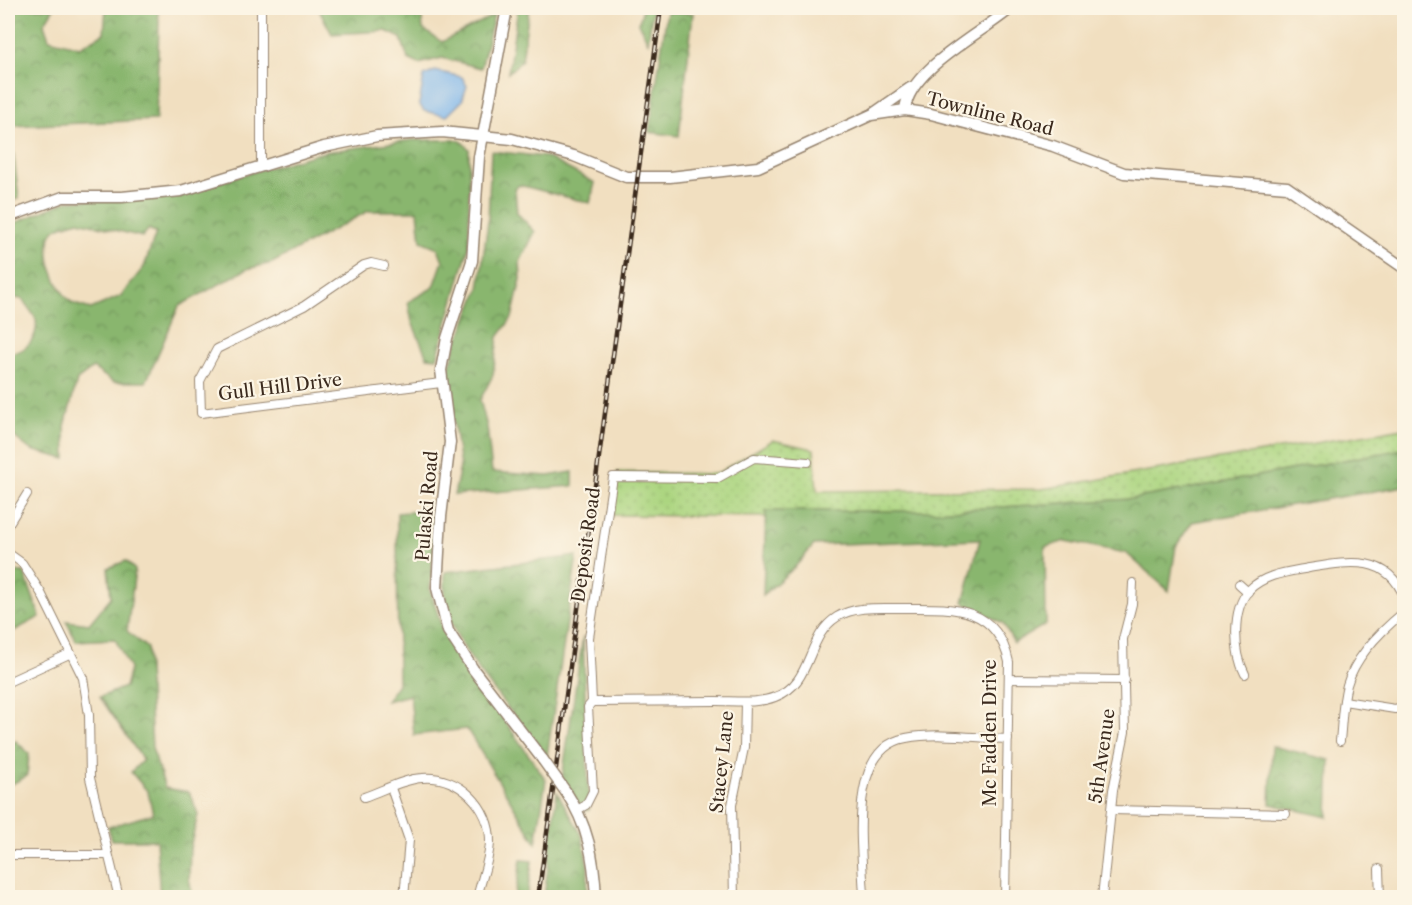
<svg xmlns="http://www.w3.org/2000/svg" width="1412" height="905" font-family="'Libre Caslon Text',serif">
  <style>
    .green { fill: url(#green-dots); stroke: #74804f; stroke-width: 1.5 }
    .forest { fill: url(#forest-crowns); stroke: #627046; stroke-width: 1.5; fill-rule: evenodd }
    .water { fill: #7ab4eb; stroke: #5a6f84; stroke-width: 1.5 }
    .lines { fill: none; stroke-linecap: round; stroke-linejoin: round }
    .minor-casing { stroke: #96846f; stroke-width: 10 }
    .major-casing { stroke: #96846f; stroke-width: 13 }
    .minor { stroke: #fff; stroke-width: 8 }
    .major { stroke: #fff; stroke-width: 10 }
    .rail-casing { stroke: #3b2a1e; stroke-width: 4.5 }
    .rail { stroke: #fcf5e5; stroke-width: 2; stroke-dasharray: 7; stroke-linecap: butt }
    .major-bridge-casing { stroke: #96846f; stroke-width: 13; stroke-linecap: butt }
    .major-bridge { stroke: #fff; stroke-width: 10 }
    .labels { text-anchor: middle; stroke-width: 4.5; stroke-linejoin: round; paint-order: stroke }
    .street-label { font-size: 18px; fill: #3b2a1e; stroke: #fcf5e5 }
  </style>
  <defs>
    <pattern id="green-dots" width="8" height="8" patternUnits="userSpaceOnUse" patternTransform="scale(1.5)"><rect width="8" height="8" fill="#acd580"/><path d="M2 2h.1M6 6h.1" fill="none" stroke="#95b76e" stroke-width="1.8" stroke-linecap="round"/></pattern>
    <pattern id="forest-crowns" width="20" height="18" patternUnits="userSpaceOnUse" patternTransform="scale(1.5)"><rect width="20" height="18" fill="#89b66e"/><path d="M2 6a3 3 0 1 1 6 0M12 15a3 3 0 1 1 6 0" fill="none" stroke="#71945a"/></pattern>
  </defs>
  <rect width="100%" height="100%" fill="#fcf5e5"/>
  <filter id="ink" filterUnits="userSpaceOnUse"><feTurbulence type="fractalNoise" baseFrequency=".0167" numOctaves="2"/><feDisplacementMap in="SourceGraphic" scale="12" xChannelSelector="R" yChannelSelector="G"/><feConvolveMatrix kernelMatrix="1 2 1 2 8 2 1 2 1" color-interpolation-filters="sRGB"/></filter>
  <filter id="wash" filterUnits="userSpaceOnUse"><feTurbulence type="fractalNoise" baseFrequency=".008" numOctaves="4" result="noise"/><feDisplacementMap in="SourceGraphic" scale="24" xChannelSelector="R" yChannelSelector="G"/><feGaussianBlur stdDeviation="1.35" result="paint"/><feColorMatrix in="noise" values="0 0 0 0 0 0 0 0 0 0 0 0 0 0 0 0 0 1.4 0 .05"/><feComposite in="paint" operator="in"/></filter>
  <g filter="url(#wash)">
    <rect width="100%" height="100%" fill="#f1dfc0"/>
    <polygon class="green" points="1404,428 1404,449 1132,499 934,511 767,511 766,517 613,515 617,472 716,474 773,440 814,449 817,491 1042,489"/>
    <g class="forest">
      <polygon points="8,8 54,8 44,24 49,39 80,47 104,33 106,8 127,8 132,13 136,8 158,8 159,23 156,120 10,126 19,198 8,203"/>
      <polygon points="318,8 426,8 421,12 423,29 442,42 494,15 481,68 442,58 419,64 408,59 401,38 386,31 332,34"/>
      <polygon points="518,8 529,8 522,60 508,73"/>
      <polygon points="643,8 653,8 648,42 639,23"/>
      <polygon points="667,12 693,13 679,136 649,132"/>
      <path d="M412 140H460L469 149V246L437 358 427 357 412 322 408 302 434 287 443 261 438 248 421 241 418 211H368L272 263 247 269 179 306 146 382H113L93 368 77 380 65 426 66 459 31 450 8 432V352C24 355 39 338 36 320 34 314 26 305 22 299L8 297V226L67 201 168 196 324 152ZM79 221 142 237 149 229 156 233 144 267 121 296 91 309C85 307 78 306 73 303 56 292 38 245 56 229 61 225 73 223 79 221Z"/>
      <polygon points="491,151 546,157 595,183 590,203 519,185 515,189 517,213 535,232 520,262 521,279 512,318 498,337 493,375 480,400 487,427 492,472 548,476 573,472 573,486 454,495 460,467 447,375 456,345 479,289 488,221"/>
      <polygon points="1404,449 1404,486 1192,522 1176,546 1169,591 1126,553 1066,541 1045,547 1046,624 1014,643 1003,623 963,603 980,539 814,545 794,568 763,595 766,511 934,511 1132,499"/>
      <polygon points="437,510 430,589 444,634 546,780 536,843 467,729 414,735 410,695 386,701 398,684 397,513"/>
      <path d="M577 556 547 756C517 717 451 648 445 600 444 591 445 581 445 572Z"/>
      <polygon points="126,561 135,570 127,631 147,648 152,748 165,788 189,792 198,814 190,848 189,879 193,897 160,897 156,840 112,840 108,827 153,814 148,792 131,772 143,760 100,697 125,687 130,669 115,639 76,641 66,621 89,624 111,597 108,568"/>
      <polygon points="9,571 24,572 40,617 8,634"/>
      <polygon points="583,636 589,810 583,811 562,778"/>
      <polygon points="16,741 29,754 27,776 8,786 8,745"/>
      <polygon points="1272,746 1330,760 1328,817 1270,804"/>
      <polygon points="557,792 582,835 588,867 587,897 544,898"/>
      <polygon points="521,860 532,861 527,897 515,897"/>
    </g>
    <polygon class="water" points="435,71 462,77 467,86 462,101 447,116 424,111 419,104 424,76"/>
  </g>
  <g filter="url(#ink)">
    <g class="lines">
      <g class="minor-casing">
        <g id="minor">
          <polyline points="261,167 261,8"/>
          <polyline points="384,266 371,263 364,265 304,306 217,349 200,381 201,413 441,383"/>
          <polyline points="8,525 27,494"/>
          <polyline points="8,553 22,563 41,593 83,678 89,715 90,778 119,898"/>
          <polyline points="1239,584 1248,592"/>
          <path d="M1245 674C1234 653 1231 610 1249 590 1265 574 1288 572 1309 568 1346 562 1387 553 1404 597"/>
          <polyline points="1009,679 1125,680"/>
          <polyline points="8,682 69,654"/>
          <polyline points="1344,701 1395,709 1404,706"/>
          <path d="M592 702C633 702 675 701 716 701 735 701 757 704 775 697 814 683 805 637 837 617 855 606 879 608 900 608 949 608 996 603 1009 662L1005 898"/>
          <path d="M1340 741C1342 723 1342 703 1347 685 1355 657 1382 630 1404 612"/>
          <polyline points="391,788 409,840 404,898"/>
          <path d="M364 797C382 791 403 779 422 778 459 775 491 807 490 843 489 862 481 880 477 898"/>
          <polyline points="577,810 586,805 593,791 588,707 592,702 589,638 613,477 718,478 754,458 808,462"/>
          <polyline points="1111,810 1286,814"/>
          <polyline points="8,855 108,855"/>
          <polyline points="1379,869 1380,898"/>
          <polyline points="734,898 732,805 744,748 745,702"/>
          <path d="M864 898C863 853 845 749 906 738 938 732 975 738 1008 739"/>
          <polyline points="1102,898 1113,790 1125,732 1123,639 1132,604 1133,583"/>
        </g>
      </g>
      <g class="major-casing">
        <g id="major">
          <polyline points="507,8 479,157 472,261 447,338 441,370 450,442 441,517 437,588 448,631 473,669 543,760"/>
          <path d="M905 110C908 70 982 33 1011 8"/>
          <polyline points="874,113 910,88"/>
          <polyline points="8,217 63,197 122,197 181,191 324,147 377,136 442,132 512,139 574,156 626,177 670,177 758,167 871,115 905,110 931,114 1053,146 1124,173 1287,187 1404,268"/>
          <path d="M566 792C588 825 594 858 596 898"/>
        </g>
      </g>
      <use href="#minor" class="minor"/>
      <use href="#major" class="major"/>
      <g class="rail-casing">
        <polyline id="rail" points="538,898 661,8"/>
      </g>
      <use href="#rail" class="rail"/>
      <g class="major-bridge-casing">
        <polyline id="major-bridge" points="543,760 566,792"/>
      </g>
      <use href="#major-bridge" class="major-bridge"/>
    </g>
  </g>
  <g class="labels">
    <g class="street-label">
      <text transform="translate(990 114) rotate(14)" y="6">Townline Road</text>
      <text transform="translate(280 387) rotate(-7)" y="6">Gull Hill Drive</text>
      <text transform="translate(427 506) rotate(-85)" y="6">Pulaski Road</text>
      <text transform="translate(586 545) rotate(-82)" y="6">Deposit Road</text>
      <text transform="translate(990 733) rotate(-90)" y="6">Mc Fadden Drive</text>
      <text transform="translate(1102 756) rotate(-82)" y="6">5th Avenue</text>
      <text transform="translate(722 762) rotate(-84)" y="6">Stacey Lane</text>
    </g>
  </g>
  <rect width="1412" height="905" fill="none" stroke="#fcf5e5" stroke-width="30"/>
</svg>
